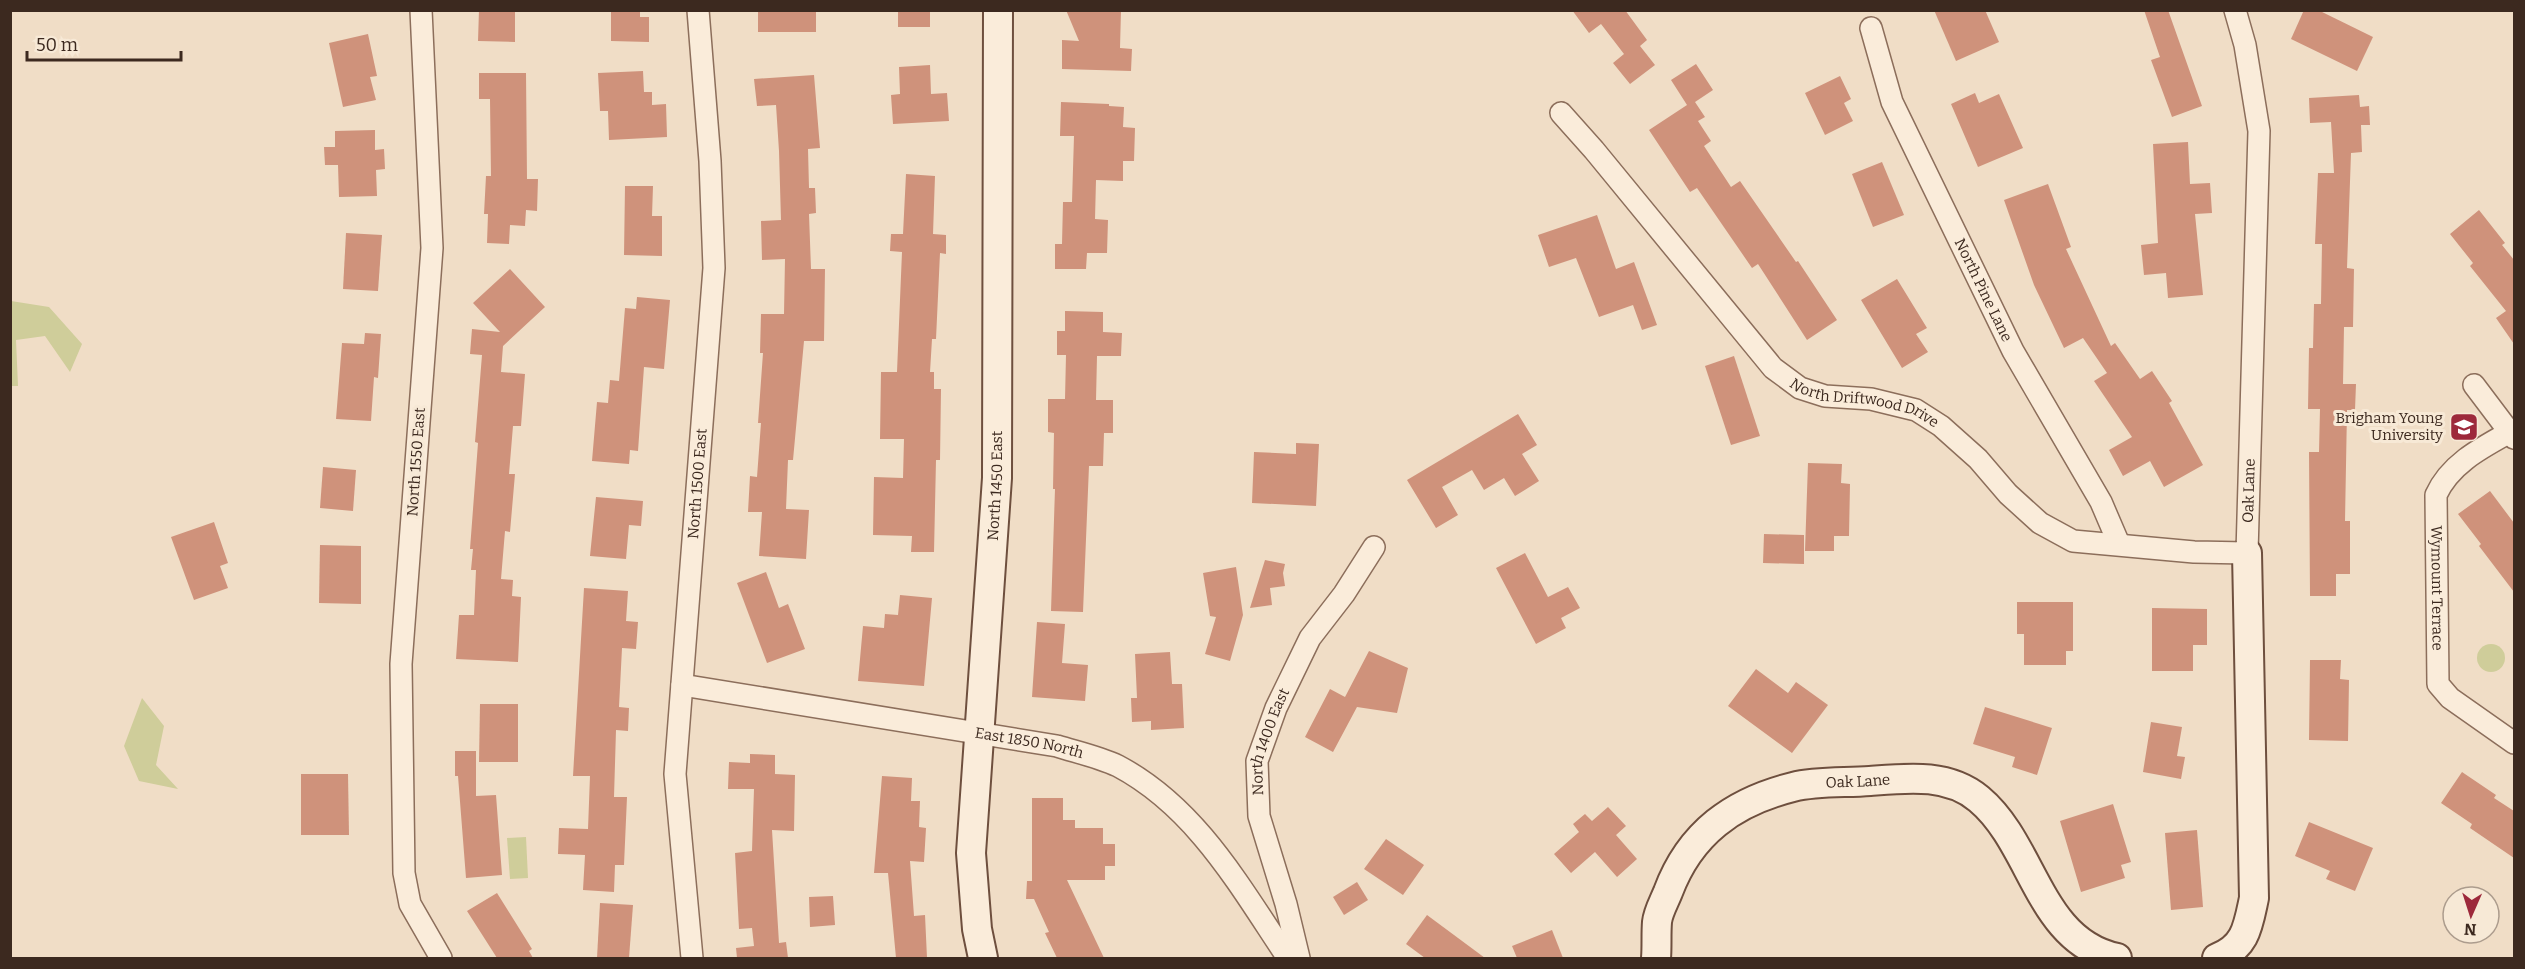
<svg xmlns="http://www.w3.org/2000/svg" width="2525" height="969" font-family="Bitter,serif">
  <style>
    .green { fill: #cfcd9a }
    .building { fill: #cf927b }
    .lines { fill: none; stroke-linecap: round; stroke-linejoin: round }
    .street-casing { stroke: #8c6e5b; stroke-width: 24 }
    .secondary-casing { stroke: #6e4f3e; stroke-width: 32 }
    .street { stroke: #faecda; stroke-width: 21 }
    .secondary { stroke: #faecda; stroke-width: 28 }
    .labels { text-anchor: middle; stroke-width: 6; stroke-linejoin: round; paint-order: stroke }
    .street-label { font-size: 15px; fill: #3c291f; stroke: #f7e9d6 }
    .poi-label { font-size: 15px; fill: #3c291f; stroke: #f7e9d6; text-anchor: end }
  </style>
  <rect width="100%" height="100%" fill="#f0ddc6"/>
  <g class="green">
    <polygon points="11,301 49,307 82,344 70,372 45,336 16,340 18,386 11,386"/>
    <circle cx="2491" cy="658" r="14"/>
    <polygon points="142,698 164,726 156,765 178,789 139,781 124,746"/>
    <polygon points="526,837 528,878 510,879 507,838"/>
  </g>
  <g class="building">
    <polygon points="479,10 515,10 515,42 478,41"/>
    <polygon points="611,10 640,10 640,17 649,17 649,42 611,41"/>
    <rect x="758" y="10" width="58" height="22"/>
    <rect x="898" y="10" width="32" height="17"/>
    <polygon points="1066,10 1121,10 1120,48 1132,49 1131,71 1062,69 1062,40 1079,41"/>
    <polygon points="1572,10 1625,10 1647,40 1640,46 1655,65 1630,84 1613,63 1624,54 1601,24 1589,33"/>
    <polygon points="1934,10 1985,10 1999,42 1956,61"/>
    <polygon points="2144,10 2168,10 2202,106 2172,117 2151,60 2160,57"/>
    <polygon points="2304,10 2318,10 2373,37 2357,71 2291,39"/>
    <polygon points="368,34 377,76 370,77 376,100 343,107 329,43"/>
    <polygon points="1696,64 1713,90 1695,102 1705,117 1698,121 1711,141 1704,146 1731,187 1740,181 1796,262 1798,261 1837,320 1807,340 1758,264 1752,268 1697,188 1690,192 1649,130 1687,105 1671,80"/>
    <polygon points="930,65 931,94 947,93 949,121 893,124 891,95 900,94 899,67"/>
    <polygon points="643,71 644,92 652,92 652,105 666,104 667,137 609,140 608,111 600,111 598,73"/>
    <polygon points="479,73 526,73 527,179 538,179 537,211 526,210 525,226 510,225 509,244 487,243 488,214 484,214 486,176 491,176 490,99 479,99"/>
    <polygon points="814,75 820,148 808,149 809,188 815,188 816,213 809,214 811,269 825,269 824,341 804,341 793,460 788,460 786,509 809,510 806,559 759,556 762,512 748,512 750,476 757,477 761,423 758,423 763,353 760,353 761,314 784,314 785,259 762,260 761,221 781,220 779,151 776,105 757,106 754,79"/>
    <polygon points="1840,76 1851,99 1844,103 1853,121 1825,135 1805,93"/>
    <polygon points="1975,93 1979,103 1999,94 2023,148 1978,167 1951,104"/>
    <polygon points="2359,95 2360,107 2369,106 2370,125 2361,125 2362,152 2351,153 2347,268 2354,269 2353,327 2344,327 2343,384 2356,384 2355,410 2347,410 2345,521 2350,521 2350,574 2336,574 2336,596 2310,596 2309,452 2319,452 2320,409 2308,409 2309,348 2313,348 2314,304 2321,304 2322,244 2315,244 2318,173 2334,173 2331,122 2310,123 2309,98"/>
    <polygon points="1061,102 1109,104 1109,106 1124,107 1123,127 1135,128 1134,161 1123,161 1123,181 1096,180 1095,219 1108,220 1107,253 1087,253 1086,269 1055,269 1055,244 1062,244 1063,202 1072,202 1074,136 1060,136"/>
    <polygon points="375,130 375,150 384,149 385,169 376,170 377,196 339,197 338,165 325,165 324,147 335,147 335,131"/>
    <polygon points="2188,142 2190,184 2210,183 2212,213 2195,214 2203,295 2168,298 2166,273 2144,275 2141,245 2158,243 2153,144"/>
    <polygon points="1882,162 1904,215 1873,227 1852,174"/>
    <polygon points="906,174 935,176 933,234 946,235 946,254 940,253 936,339 932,339 930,372 934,372 934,389 941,389 940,460 936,460 934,552 911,552 912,536 873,535 874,477 903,478 904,439 880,439 881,372 897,372 902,252 890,251 891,234 903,234"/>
    <polygon points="2048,184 2071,247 2066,249 2111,346 2115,343 2140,379 2152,371 2172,401 2169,403 2203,465 2164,487 2150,461 2123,476 2109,450 2132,437 2094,381 2107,373 2083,338 2064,348 2034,285 2004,200"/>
    <polygon points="625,186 653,186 652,216 662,216 662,256 624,255"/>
    <polygon points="2479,210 2505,243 2502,245 2514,260 2514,344 2496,318 2506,311 2470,266 2473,263 2450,234"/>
    <polygon points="1597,215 1616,269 1634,262 1657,325 1642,330 1633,305 1599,317 1576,258 1549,267 1538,235"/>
    <polygon points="346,233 382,235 378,291 343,289"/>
    <polygon points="510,269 545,307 503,346 501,372 525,374 521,426 513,426 509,474 515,474 510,532 505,531 501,579 513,580 512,596 521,597 518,662 456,659 459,615 474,615 476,570 471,570 473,549 470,549 478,443 475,442 482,355 470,354 472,329 500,332 473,303"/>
    <polygon points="1897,279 1927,328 1916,334 1928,352 1902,368 1861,300"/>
    <polygon points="637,297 670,300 664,369 644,367 638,451 630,450 629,464 592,461 597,402 608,403 610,380 619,381 625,308 636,309"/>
    <polygon points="1065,311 1103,312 1103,332 1122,333 1121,356 1097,356 1096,400 1113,400 1113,433 1104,433 1103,466 1089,466 1083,612 1051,611 1055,489 1053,489 1054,433 1048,432 1048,399 1065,399 1066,355 1057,355 1057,331 1065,331"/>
    <polygon points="365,333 381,334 378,378 374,377 371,421 336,419 342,343 364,344"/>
    <polygon points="1734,356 1760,436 1731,445 1705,366"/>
    <polygon points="1518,414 1537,445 1522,454 1539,481 1515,496 1504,478 1484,490 1472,470 1442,487 1458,515 1436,528 1407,480"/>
    <polygon points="1296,443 1319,444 1316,506 1252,503 1254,452 1296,454"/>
    <polygon points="1808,463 1842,464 1841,483 1850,484 1849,536 1834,536 1834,551 1805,551"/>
    <polygon points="323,467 356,470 353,511 320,508"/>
    <polygon points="2490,491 2514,523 2514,592 2479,546 2481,544 2458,514"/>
    <polygon points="596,497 643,501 641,526 629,525 626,559 590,556"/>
    <polygon points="214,522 228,563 220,566 228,588 194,600 171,537"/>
    <polygon points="1764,534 1804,535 1804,564 1763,563"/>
    <polygon points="320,545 361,546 361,604 319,603"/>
    <polygon points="1525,553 1548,597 1568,587 1580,608 1561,618 1566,628 1536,644 1496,568"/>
    <polygon points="1265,560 1285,564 1283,573 1285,586 1270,588 1272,605 1250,608"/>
    <polygon points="1236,567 1243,615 1230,661 1205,654 1216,617 1210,616 1203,573"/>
    <polygon points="766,572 779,608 788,604 805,649 767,663 737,583"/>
    <polygon points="584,588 628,591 626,621 638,622 636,649 622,648 619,707 629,708 628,731 616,730 614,797 627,797 624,865 615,865 614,892 583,890 585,855 558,854 559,828 588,829 590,776 573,776"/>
    <polygon points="900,595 932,598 924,686 858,681 863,626 884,628 885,614 898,615"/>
    <polygon points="2017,602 2073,602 2073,651 2066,651 2066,665 2024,665 2024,634 2017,634"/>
    <polygon points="2152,608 2207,609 2207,645 2193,645 2193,671 2152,671"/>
    <polygon points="1037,622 1065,624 1062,663 1088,665 1085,701 1032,697"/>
    <polygon points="1369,651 1408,668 1397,713 1357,707 1333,752 1305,737 1330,689 1345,697"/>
    <polygon points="1170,652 1172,684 1182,684 1184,728 1151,730 1151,721 1132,722 1131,698 1137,698 1135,654"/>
    <polygon points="2310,660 2341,660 2340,679 2349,680 2348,741 2309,740"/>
    <polygon points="1756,669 1788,693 1796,682 1828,705 1792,753 1728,706"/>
    <polygon points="480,704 518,704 518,762 479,762"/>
    <polygon points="1985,707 2052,728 2037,775 2012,767 2015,757 1973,744"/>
    <polygon points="2151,722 2182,727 2177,756 2185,757 2181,779 2143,772"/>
    <polygon points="455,751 476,751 476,796 496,795 502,875 466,878 458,776 455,776"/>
    <polygon points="750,754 775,755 775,774 795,775 794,831 772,830 779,943 786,942 788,958 737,958 736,948 754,946 752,928 739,929 735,853 752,851 754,789 728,789 729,762 750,763"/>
    <polygon points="2462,772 2496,795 2494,798 2514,811 2514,858 2470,828 2472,824 2441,803"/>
    <polygon points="301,774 348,774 349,835 301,835"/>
    <polygon points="882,776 912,778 911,801 920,801 919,827 926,828 924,862 910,861 914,916 925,915 927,958 896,958 888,873 874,873"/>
    <polygon points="1032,798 1063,798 1063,820 1075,820 1075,828 1103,828 1103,844 1115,844 1115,866 1105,866 1105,880 1067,880 1104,958 1057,958 1045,933 1049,932 1034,899 1026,899 1027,881 1032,881"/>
    <polygon points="2113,804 2131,862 2121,865 2125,878 2081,892 2060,821"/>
    <polygon points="1608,807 1626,826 1616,835 1637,859 1617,877 1595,852 1571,873 1554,854 1579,832 1573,824 1585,814 1592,821"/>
    <polygon points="2309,822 2373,848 2355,891 2326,879 2330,871 2295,856"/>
    <polygon points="2197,830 2203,907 2171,910 2165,833"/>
    <polygon points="1386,839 1424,865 1403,895 1364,869"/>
    <polygon points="1357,882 1368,900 1344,915 1333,897"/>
    <polygon points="497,893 532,949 529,951 533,958 497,958 467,911"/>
    <polygon points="833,896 835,925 810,927 809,897"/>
    <polygon points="600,903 633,905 629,958 597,958"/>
    <polygon points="1427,915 1485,958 1425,958 1406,944"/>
    <polygon points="1552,930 1563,958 1517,958 1512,946"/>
  </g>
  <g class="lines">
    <g class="street-casing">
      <g id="street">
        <polyline points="421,10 432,248 401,664 404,873 410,904 441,958"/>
        <path id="s1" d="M1871 28 1892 102 2013 351 2101 502 2119 544"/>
        <path id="s2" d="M1561 113 1594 150 1773 368 1800 388 1825 396 1871 399 1916 410 1941 426 1978 459 2008 494 2040 523 2073 541 2194 552 2247 553 2259 131 2245 45 2235 10"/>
        <polyline points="2474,385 2514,438"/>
        <path id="s3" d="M2510 432C2481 448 2450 464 2436 495L2438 684 2450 698 2514 743"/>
        <path id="s4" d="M682 685 1057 746C1076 752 1099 757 1118 766 1197 808 1240 887 1288 958"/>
        <path id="s5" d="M692 958 675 774 714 268 710 161 698 10"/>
        <path id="s6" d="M1299 958 1286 904 1259 816 1257 761 1276 708 1310 638 1344 594 1374 547"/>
      </g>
    </g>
    <g class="secondary-casing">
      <g id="secondary">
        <path id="s7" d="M983 958 977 929 971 853 997 478 998 10"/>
        <path id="s8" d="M1656 958C1657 947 1656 934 1657 922 1658 912 1664 902 1668 892 1690 833 1733 802 1793 787 1817 781 1845 783 1870 781 1907 778 1948 773 1979 799 2034 845 2038 941 2117 958"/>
        <path d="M2217 958C2246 947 2248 926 2254 898L2247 553"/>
      </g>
    </g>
    <use href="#street" class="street"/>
    <use href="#secondary" class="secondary"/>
  </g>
  <defs>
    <g id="university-square" transform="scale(1.5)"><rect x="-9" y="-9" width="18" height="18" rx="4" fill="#9d293b" stroke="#f7e9d6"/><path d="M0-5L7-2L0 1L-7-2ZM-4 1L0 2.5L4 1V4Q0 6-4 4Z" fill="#fff"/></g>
  </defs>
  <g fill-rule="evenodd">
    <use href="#university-square" x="2464" y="427"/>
  </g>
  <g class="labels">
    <g class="street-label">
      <text dy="5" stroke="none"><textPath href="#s1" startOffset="286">North Pine Lane</textPath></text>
      <text dy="5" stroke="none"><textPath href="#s2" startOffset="432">North Driftwood Drive</textPath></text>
      <text transform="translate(416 462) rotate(-86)" y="5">North 1550 East</text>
      <text dy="5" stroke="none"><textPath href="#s5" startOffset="476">North 1500 East</textPath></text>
      <text dy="5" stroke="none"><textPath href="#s7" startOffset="474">North 1450 East</textPath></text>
      <text dy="5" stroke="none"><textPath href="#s2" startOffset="927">Oak Lane</textPath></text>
      <text dy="5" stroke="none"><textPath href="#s3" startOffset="192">Wymount Terrace</textPath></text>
      <text dy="5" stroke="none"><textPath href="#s6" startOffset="224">North 1400 East</textPath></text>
      <text dy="5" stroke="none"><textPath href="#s4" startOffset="352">East 1850 North</textPath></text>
      <text dy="5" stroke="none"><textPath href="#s8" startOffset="304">Oak Lane</textPath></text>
    </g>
    <g class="poi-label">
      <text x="2443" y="423">Brigham Young<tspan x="2443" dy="17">University</tspan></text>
    </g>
  </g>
  <rect width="2525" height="969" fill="none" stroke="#3c291f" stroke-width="24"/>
  <g transform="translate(2471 915) rotate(183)"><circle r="28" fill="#f7e9d6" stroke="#ac9c8d" stroke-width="1.5"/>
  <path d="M0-4.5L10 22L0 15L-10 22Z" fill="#9d293b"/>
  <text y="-9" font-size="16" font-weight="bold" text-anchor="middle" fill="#3c291f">N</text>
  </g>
  <path d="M27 51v9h154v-9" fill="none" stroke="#3c291f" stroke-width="3"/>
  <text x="36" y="51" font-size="18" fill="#3c291f" stroke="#f7e9d6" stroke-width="4.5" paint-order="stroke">50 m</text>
</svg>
